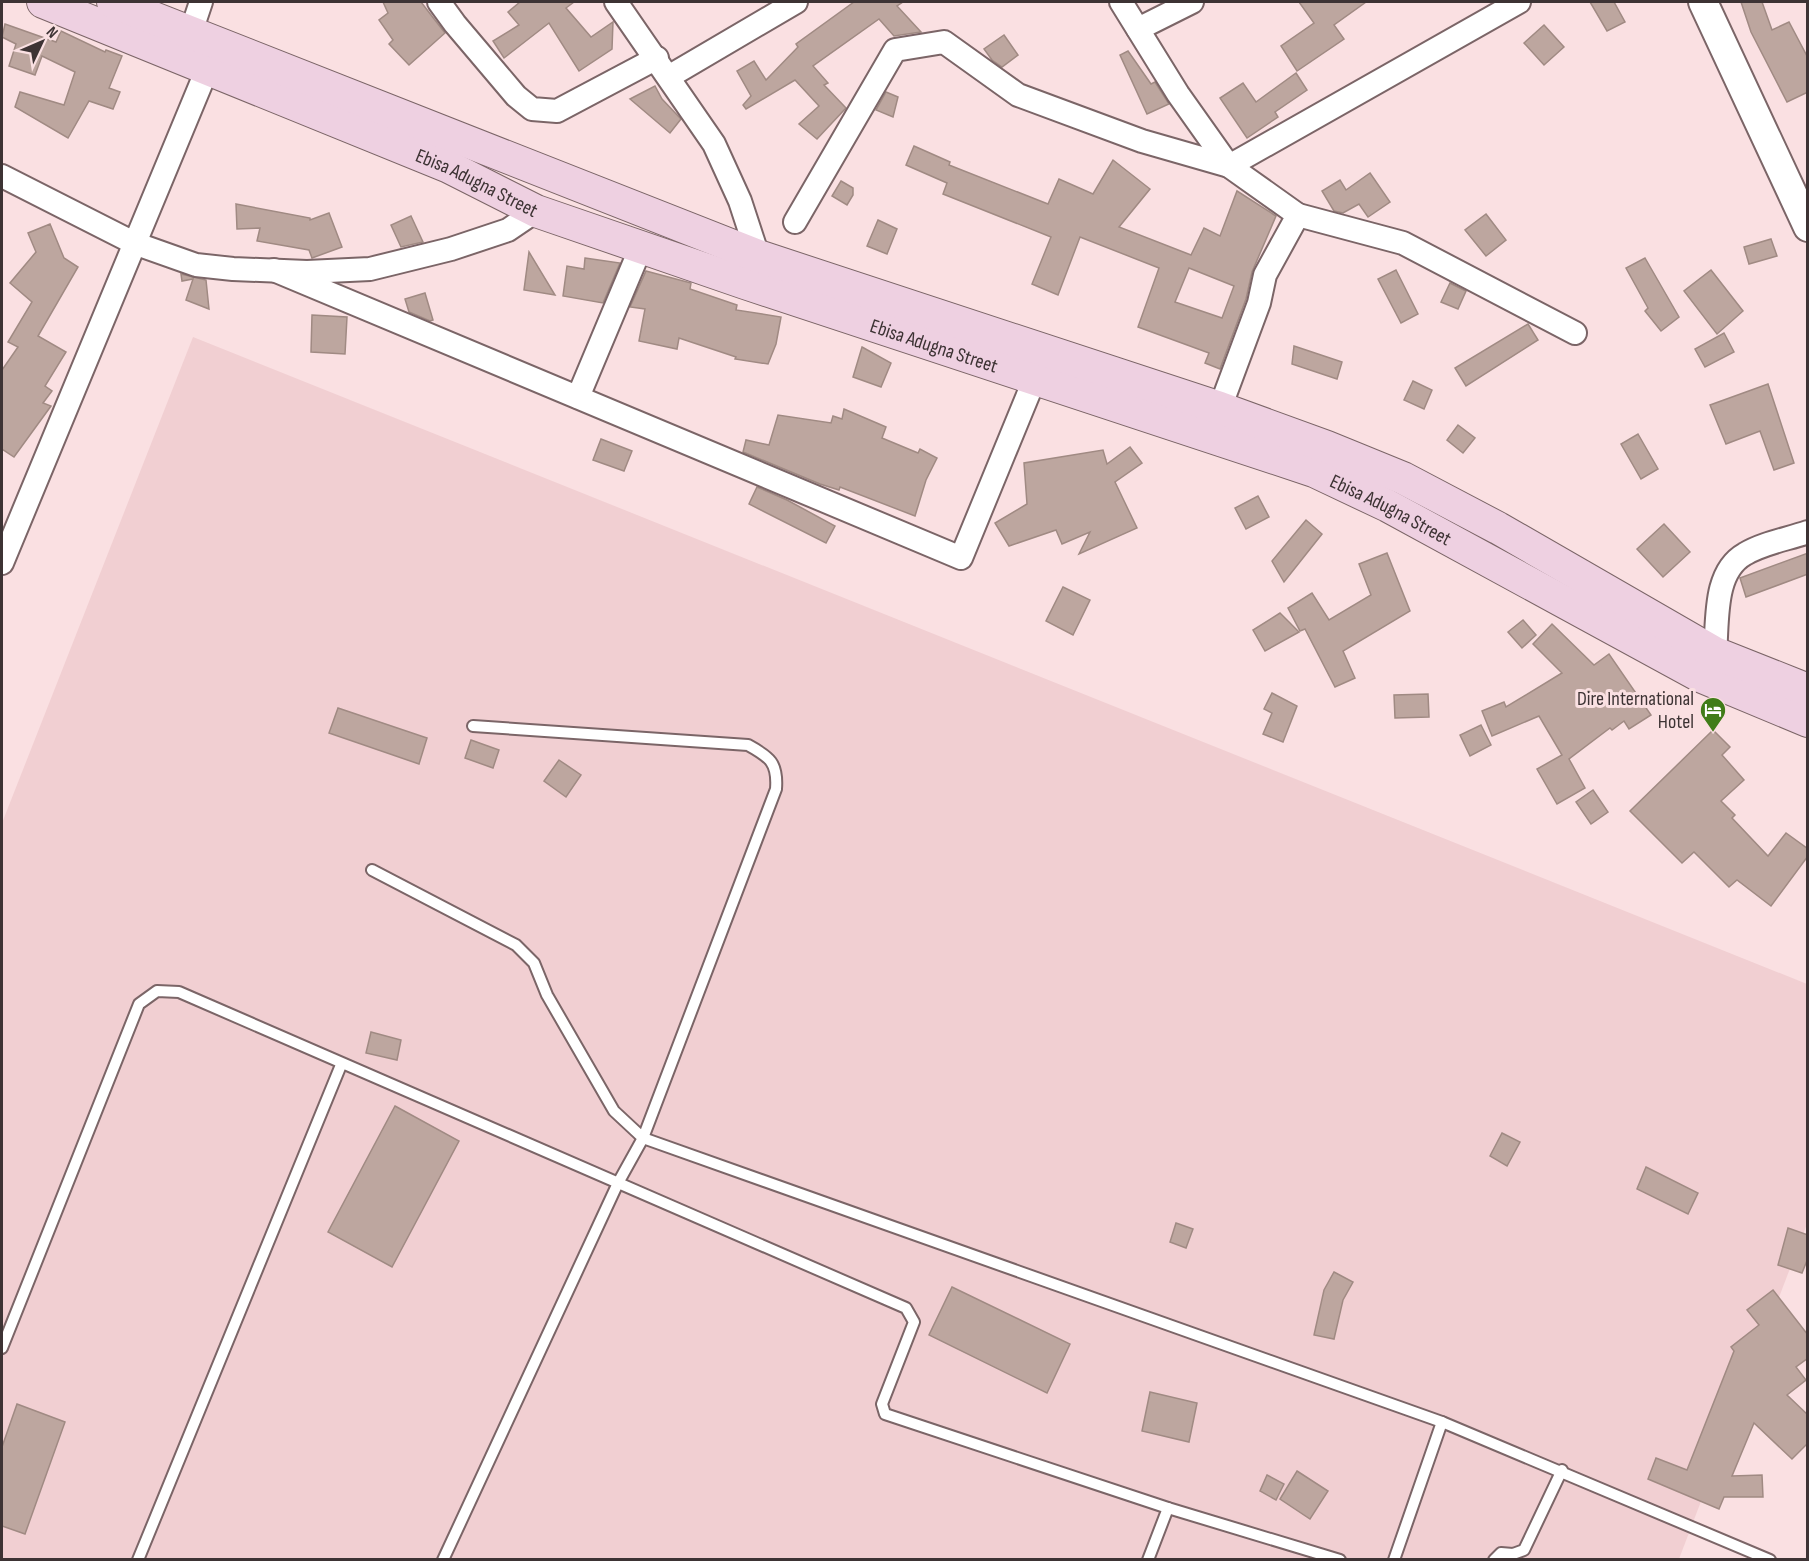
<svg xmlns="http://www.w3.org/2000/svg" width="1809" height="1561" font-family="'Sofia Sans Condensed',sans-serif">
  <style>
    .built { fill: #f1cfd2 }
    .building { fill: #bda69f; stroke: #a08a83; stroke-width: 1.5; fill-rule: evenodd }
    .lines { fill: none; stroke-linecap: round; stroke-linejoin: round }
    .service-casing { stroke: #7b6567; stroke-width: 14 }
    .minor-casing { stroke: #7b6567; stroke-width: 26 }
    .tertiary-casing { stroke: #7b6567; stroke-width: 32 }
    .secondary-casing { stroke: #7b6567; stroke-width: 34 }
    .service { stroke: #fff; stroke-width: 10 }
    .minor { stroke: #fff; stroke-width: 22 }
    .tertiary { stroke: #fff; stroke-width: 28 }
    .secondary { stroke: #eed0e1; stroke-width: 32 }
    .labels { text-anchor: middle; stroke-width: 6; stroke-linejoin: round; paint-order: stroke }
    .street-label { font-size: 20px; fill: #3d3334; stroke: #fae0e2 }
    .poi-label { font-size: 20px; fill: #3d3334; stroke: #fae0e2; text-anchor: end }
  </style>
  <rect width="100%" height="100%" fill="#fae0e2"/>
  <polygon class="built" points="193,337 1807,984 1807,1224 1679,1559 2,1559 2,823"/>
  <g class="building">
    <polygon points="383,2 421,2 445,33 409,65 389,44 393,40 379,20 388,13"/>
    <polygon points="520,2 574,2 566,8 591,37 613,22 612,49 579,71 549,23 504,58 493,41 519,25 508,12"/>
    <polygon points="854,2 903,2 897,6 921,32 894,36 879,19 813,66 828,83 824,85 846,108 817,139 799,124 819,106 795,80 746,109 743,105 751,96 737,71 754,61 766,80 798,47 796,44"/>
    <polygon points="1299,2 1366,2 1334,25 1344,39 1297,71 1281,46 1314,23"/>
    <polygon points="1590,2 1614,2 1625,22 1607,31"/>
    <polygon points="1741,2 1762,2 1772,30 1789,22 1808,58 1808,92 1787,102 1751,32"/>
    <polygon points="5,24 56,42 61,31 105,52 106,50 122,56 109,88 120,92 113,109 89,101 68,138 15,107 20,92 64,105 75,72 42,56 35,75 9,66 16,44 2,37"/>
    <polygon points="1544,25 1564,47 1544,65 1524,43"/>
    <polygon points="1004,35 1018,55 1002,67 992,60 984,49"/>
    <polygon points="1128,51 1151,84 1155,82 1169,104 1147,114 1120,55"/>
    <polygon points="1296,73 1307,90 1275,112 1278,117 1247,138 1220,98 1243,83 1256,102"/>
    <polygon points="655,86 662,99 681,119 670,133 630,99"/>
    <polygon points="886,92 898,97 893,117 876,110"/>
    <path d="M914 146 950 162 949 165 1048 204 1059 179 1093 194 1113 160 1150 189 1119 227 1191 255 1204 228 1220 236 1237 191 1276 216 1252 272 1246 299 1220 369 1205 363 1209 353 1138 327 1159 268 1080 237 1058 295 1032 284 1051 237 943 194 947 183 906 165ZM1189 268 1234 286 1222 318 1175 302Z"/>
    <polygon points="1370,173 1390,202 1368,217 1359,204 1343,213 1334,211 1322,191 1340,180 1346,190"/>
    <polygon points="841,181 853,188 853,195 847,205 832,196"/>
    <polygon points="236,204 310,218 310,220 329,213 342,247 312,258 309,250 257,241 260,228 237,229"/>
    <polygon points="1486,214 1506,240 1486,256 1465,230"/>
    <polygon points="411,216 423,242 401,247 391,225"/>
    <polygon points="878,220 897,229 887,254 867,246"/>
    <polygon points="50,224 64,258 78,267 38,336 66,352 45,386 52,391 43,403 51,406 14,457 2,449 2,370 18,347 8,342 32,302 10,283 36,252 28,233"/>
    <polygon points="1771,239 1777,256 1749,264 1744,247"/>
    <polygon points="529,252 555,295 524,290"/>
    <polygon points="585,258 620,263 603,303 563,296 567,266 584,269"/>
    <polygon points="1645,258 1679,317 1661,331 1645,311 1648,308 1626,268"/>
    <polygon points="1396,270 1418,314 1401,323 1378,279"/>
    <polygon points="1711,270 1743,311 1717,334 1684,291"/>
    <polygon points="646,271 691,283 690,289 737,305 736,310 781,317 776,344 768,364 735,359 736,357 679,338 677,349 639,341 645,309 630,307"/>
    <polygon points="181,274 206,280 209,309 186,300 193,279 182,281"/>
    <polygon points="1450,283 1466,291 1458,309 1441,302"/>
    <polygon points="425,293 433,320 430,321 409,312 405,299"/>
    <polygon points="312,315 347,317 345,354 311,352"/>
    <polygon points="1528,324 1538,340 1466,386 1455,368"/>
    <polygon points="1724,333 1734,352 1705,367 1695,349"/>
    <polygon points="1294,346 1342,362 1337,379 1292,364"/>
    <polygon points="862,347 891,363 881,387 853,377"/>
    <polygon points="1413,381 1432,390 1424,409 1404,400"/>
    <polygon points="1768,384 1794,463 1774,470 1760,431 1726,444 1710,405"/>
    <polygon points="844,409 886,427 882,438 918,453 920,449 937,458 926,480 915,516 840,487 839,490 820,484 743,452 746,440 769,445 778,415 831,423 833,416 842,419"/>
    <polygon points="1458,425 1475,438 1463,453 1447,440"/>
    <polygon points="1638,434 1658,469 1641,479 1621,444"/>
    <polygon points="601,439 632,451 624,471 593,460"/>
    <polygon points="1130,447 1142,463 1115,482 1137,528 1079,554 1090,532 1062,544 1056,530 1009,546 995,523 1027,504 1024,463 1103,450 1107,464"/>
    <polygon points="757,487 787,500 835,526 826,543 749,504"/>
    <polygon points="1258,496 1269,517 1246,529 1235,508"/>
    <polygon points="1306,520 1322,534 1284,582 1272,561"/>
    <polygon points="1664,524 1690,552 1663,577 1637,549"/>
    <polygon points="1387,553 1410,611 1343,651 1355,678 1335,687 1305,629 1300,631 1288,608 1312,593 1329,620 1371,595 1359,564"/>
    <polygon points="1808,553 1808,574 1746,597 1740,578"/>
    <polygon points="1063,587 1090,600 1073,635 1046,621"/>
    <polygon points="1280,613 1299,632 1265,651 1253,630"/>
    <polygon points="1523,620 1536,635 1522,648 1508,632"/>
    <polygon points="1552,624 1594,665 1609,654 1651,715 1629,729 1624,721 1612,730 1610,728 1569,759 1585,788 1557,804 1537,769 1562,755 1539,716 1492,736 1482,711 1504,702 1506,707 1562,673 1533,644"/>
    <polygon points="1272,693 1297,706 1283,742 1263,734 1272,713 1264,709"/>
    <polygon points="1428,694 1429,717 1395,718 1394,695"/>
    <polygon points="338,708 427,738 419,764 329,733"/>
    <polygon points="1481,725 1491,745 1470,756 1460,735"/>
    <polygon points="1713,730 1730,747 1722,755 1744,780 1721,801 1735,815 1732,818 1768,856 1786,833 1808,849 1808,856 1771,906 1737,880 1729,887 1694,852 1682,863 1630,811"/>
    <polygon points="471,740 499,750 493,768 465,758"/>
    <polygon points="559,760 581,775 566,797 544,781"/>
    <polygon points="1593,790 1608,812 1591,824 1576,802"/>
    <polygon points="371,1032 401,1040 397,1060 366,1053"/>
    <polygon points="395,1106 459,1141 392,1267 328,1232"/>
    <polygon points="1502,1133 1520,1142 1507,1166 1490,1156"/>
    <polygon points="1646,1167 1698,1193 1688,1214 1637,1189"/>
    <polygon points="1176,1223 1193,1229 1186,1248 1170,1242"/>
    <polygon points="1788,1228 1808,1235 1808,1258 1802,1273 1778,1265"/>
    <polygon points="1334,1272 1353,1282 1343,1300 1334,1339 1314,1335 1324,1290"/>
    <polygon points="952,1287 1070,1344 1047,1393 929,1335"/>
    <polygon points="1773,1290 1808,1335 1808,1358 1796,1367 1806,1380 1787,1395 1808,1415 1808,1443 1792,1459 1754,1423 1732,1476 1762,1475 1763,1497 1724,1497 1719,1509 1648,1479 1656,1458 1687,1470 1734,1351 1731,1347 1759,1325 1747,1310"/>
    <polygon points="1150,1392 1197,1403 1189,1442 1142,1431"/>
    <polygon points="17,1404 65,1422 25,1534 2,1526 2,1447"/>
    <polygon points="1297,1471 1328,1491 1310,1519 1280,1499"/>
    <polygon points="1267,1475 1284,1484 1276,1500 1260,1491"/>
  </g>
  <g class="lines">
    <g class="service-casing">
      <g id="service">
        <polyline points="372,870 516,945 534,963 547,995 614,1111 643,1138 1442,1422 1770,1560"/>
        <polyline points="2,1348 139,1004 157,991 179,992 906,1308 914,1322 882,1404 885,1414 1168,1508 1340,1560"/>
        <polyline points="138,1560 341,1065"/>
        <path d="M443 1560 618 1183 643 1138 776 789C778 763 770 757 748 745L473 726"/>
        <polyline points="1148,1560 1168,1508"/>
        <polyline points="1394,1560 1442,1422"/>
        <polyline points="1494,1560 1501,1553 1513,1554 1524,1550 1562,1470"/>
      </g>
    </g>
    <g class="minor-casing">
      <g id="minor">
        <polyline points="439,2 455,24 516,96 532,109 557,111 657,58"/>
        <polyline points="616,2 714,144 740,201 758,256"/>
        <polyline points="1121,2 1178,94 1229,166 1298,215 1265,275 1259,303 1220,408"/>
        <polyline points="1138,29 1192,2"/>
        <polyline points="191,32 201,2"/>
        <polyline points="670,76 796,2"/>
        <polyline points="2,176 134,243 196,265 233,269 307,272 370,269 451,249 508,230 536,211"/>
        <polyline points="1298,215 1403,243 1575,333"/>
        <polyline points="795,222 895,50 944,42 1018,95 1142,141 1229,166 1519,2"/>
        <polyline points="274,270 961,558 1035,378"/>
        <polyline points="578,397 641,247"/>
        <polyline points="2,563 213,55"/>
        <path d="M1715 653C1718 621 1713 572 1745 554 1763 543 1788 539 1808 532"/>
      </g>
    </g>
    <g class="tertiary-casing">
      <polyline id="tertiary" points="1703,2 1808,227"/>
    </g>
    <g class="secondary-casing">
      <g id="secondary">
        <path id="s1" d="M43 2 449 167 536 211 745 283 1314 471 1388 506 1700 676 1808 721"/>
        <polyline points="113,2 758,256 1220,408 1327,447 1403,478 1498,528 1715,653 1808,690"/>
      </g>
    </g>
    <use href="#service" class="service"/>
    <use href="#minor" class="minor"/>
    <use href="#tertiary" class="tertiary"/>
    <use href="#secondary" class="secondary"/>
  </g>
  <defs>
    <g id="hotel-pin" transform="scale(1.35)"><path d="M0 17L-7.5 6A9.5 9.5 0 1 1 7.5 6Z" fill="#407c18" stroke="#fae0e2"/><path d="M-6-4.5h1.5V1H6V5H4.5V3h-9V5H-6ZM-4 0a1.8 1.8 0 1 1 3.6 0ZM.5 0V-2.5h3Q6-2.5 6 0Z" fill="#fff"/></g>
  </defs>
  <g fill-rule="evenodd">
    <use href="#hotel-pin" x="1713" y="710"/>
  </g>
  <g class="labels">
    <g class="street-label">
      <text dy="7" stroke="none"><textPath href="#s1" startOffset="470">Ebisa Adugna Street</textPath></text>
      <text dy="7" stroke="none"><textPath href="#s1" startOffset="956">Ebisa Adugna Street</textPath></text>
      <text dy="7" stroke="none"><textPath href="#s1" startOffset="1442">Ebisa Adugna Street</textPath></text>
    </g>
    <g class="poi-label">
      <text x="1694" y="705">Dire International<tspan x="1694" dy="23">Hotel</tspan></text>
    </g>
  </g>
  <rect width="1809" height="1561" fill="none" stroke="#3d3334" stroke-width="6"/>
  <g transform="translate(42 42) rotate(46)" stroke="#fae0e2" stroke-width="4.5" paint-order="stroke">
  <path d="M0-4.5L10 22L0 15L-10 22Z" fill="#3d3334"/>
  <text y="-9" font-size="16" font-weight="bold" text-anchor="middle" fill="#3d3334">N</text>
  </g>
</svg>
